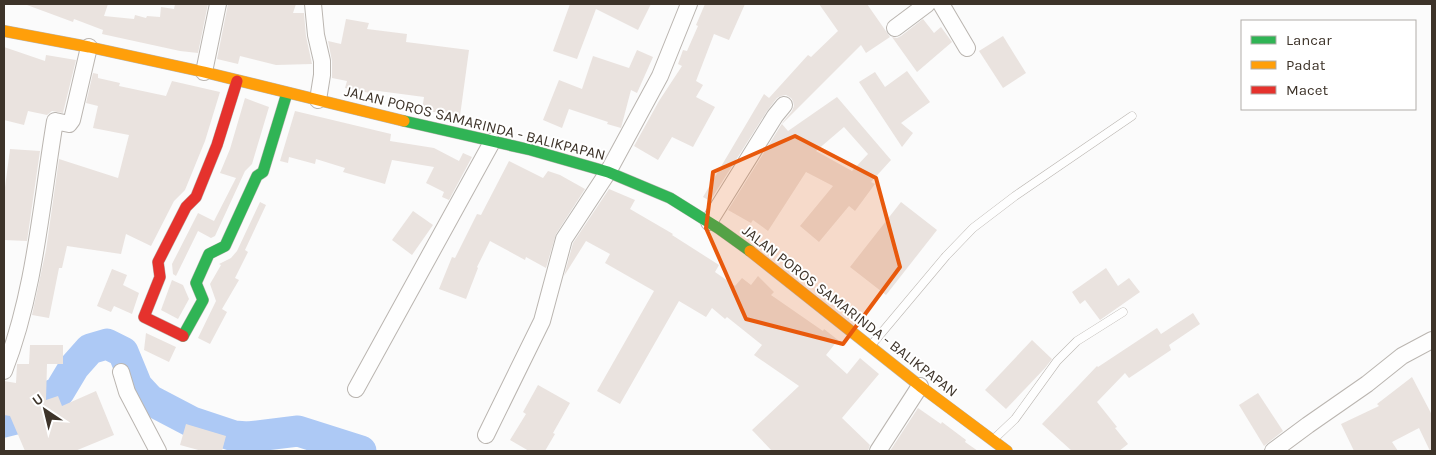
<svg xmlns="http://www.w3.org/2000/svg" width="1436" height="455" font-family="Karla,sans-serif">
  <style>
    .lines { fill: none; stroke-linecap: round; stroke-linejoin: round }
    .river { stroke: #adc9f5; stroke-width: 31 }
    .building { fill: #eae3df; fill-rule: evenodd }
    .lane-casing { stroke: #bab5b0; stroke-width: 9 }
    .street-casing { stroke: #bab5b0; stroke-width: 18 }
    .fast-casing { stroke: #bab5b0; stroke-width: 12 }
    .slow-casing { stroke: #bab5b0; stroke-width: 12 }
    .jam-casing { stroke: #bab5b0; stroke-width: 12 }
    .lane { stroke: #fefefe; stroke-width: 8 }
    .street { stroke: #fefefe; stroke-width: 16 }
    .fast { stroke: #30b455; stroke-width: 11 }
    .slow { stroke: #ff9f0a; stroke-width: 11 }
    .jam { stroke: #e5322d; stroke-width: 11 }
    .marked { fill: #e8590c; fill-opacity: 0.2; stroke: #e8590c; stroke-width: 4; stroke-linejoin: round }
    .labels { text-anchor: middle; stroke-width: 4; stroke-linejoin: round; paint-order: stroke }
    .street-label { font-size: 15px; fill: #3d3329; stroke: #fff }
  </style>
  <rect width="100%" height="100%" fill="#fbfbfb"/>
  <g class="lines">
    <polyline class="river" points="4,422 16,419 32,404 59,392 74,367 90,349 107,344 123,352 137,386 150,400 192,422 234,436 248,437 298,431 361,451"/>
  </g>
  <g class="building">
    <polygon points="27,4 108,4 104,16 134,19 135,15 146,18 147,16 160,17 161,7 174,9 175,4 208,4 198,53 180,51 102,34 103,30 74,19 73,22 27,5"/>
    <polygon points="228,4 296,4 293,13 304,13 306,36 312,64 276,65 240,56 238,64 217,59"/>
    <polygon points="570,4 651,4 638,30 596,9 577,59 553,51"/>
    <polygon points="705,4 745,4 729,40 714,34 696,81 703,85 696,97 715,107 693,147 672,137 658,160 634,146 659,101 682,66 678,64 683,50 687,51 698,26 696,25"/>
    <path d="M819 4H867L890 37 866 53 861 45 782 124 788 131 837 97 891 160 871 182 875 184 855 211 849 206 819 242 800 226 833 186 806 172 768 231 753 220 751 223 728 210 783 122 792 111 794 106 793 101 791 98 786 95 781 96 777 98 767 111 710 201 703 197 764 94 769 98 808 55 811 57 838 31ZM844 127 868 154 852 171 816 151Z"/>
    <polygon points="346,19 369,23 367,29 407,34 406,42 469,50 460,116 422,110 424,97 371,90 370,93 345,88 347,81 332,78 332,61 328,41 341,44"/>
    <polygon points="923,19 934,33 941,27 952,42 917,72 892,37 897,38 901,36"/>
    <polygon points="1003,36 1026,73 1003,88 979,51"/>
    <polygon points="4,47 45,61 46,55 76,60 63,113 52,111 47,115 28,111 24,125 4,120"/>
    <polygon points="637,50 653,57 637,93 631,90 621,128 607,124 608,122 569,109 562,128 543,120 559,80 582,89 593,56 629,68"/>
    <polygon points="907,71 930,102 901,123 913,133 902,147 859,82 875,72 885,87"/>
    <polygon points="93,73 98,74 98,78 120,83 119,86 166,96 172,81 220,92 205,141 185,190 174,201 151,246 126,234 121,254 67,246 62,268 59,268 49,318 32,315 46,250 59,159 118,178 129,135 93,128 98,106 86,103"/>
    <polygon points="245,98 269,107 252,164 245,171 215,236 211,238 198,231 176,276 173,274 172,264 197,215 198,213 214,221 236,178 220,173 230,149"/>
    <polygon points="295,111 391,134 390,141 434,148 459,161 463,153 472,157 449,200 442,197 444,192 426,183 434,167 392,160 385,184 343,172 345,168 316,159 315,164 289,157 288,163 280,161"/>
    <polygon points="10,149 40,151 27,241 4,240 4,195"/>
    <polygon points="509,161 543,178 548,171 560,175 585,189 556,234 546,268 526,257 525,260 490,241 477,267 478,268 466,299 439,289 452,257 455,258 477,214 481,215"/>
    <polygon points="609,189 635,200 630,209 673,234 672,235 719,265 715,272 735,286 742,278 751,285 758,276 774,292 771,295 823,331 824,329 838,340 826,355 847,374 860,358 879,374 842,418 870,445 868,451 772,451 752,430 799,386 754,355 762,345 727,317 725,319 712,308 706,317 679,301 620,404 597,391 654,291 605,263 610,254 586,241 564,276 573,243"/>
    <polygon points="260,202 266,205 245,250 248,252 235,278 239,280 222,309 227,312 210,344 198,338 216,301 210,284 221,265 219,264 231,258 237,251"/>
    <polygon points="901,202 937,230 886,295 850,267"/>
    <polygon points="413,211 433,225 412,255 392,240"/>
    <polygon points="1106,268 1118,286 1129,278 1140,292 1100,320 1085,300 1080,304 1072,292"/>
    <polygon points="112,269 127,275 123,285 139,293 132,314 114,306 111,312 97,306"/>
    <polygon points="172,280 183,285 189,299 178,319 161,310"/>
    <polygon points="1193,313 1200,324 1169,345 1171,350 1129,378 1125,373 1097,402 1117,427 1115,428 1128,444 1119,451 1072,451 1042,424 1097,366 1098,367 1157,328 1161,334"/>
    <polygon points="146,333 176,347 169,362 144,350"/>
    <polygon points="1032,340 1052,359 1045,368 1006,409 985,390"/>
    <polygon points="30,345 63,345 63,364 47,364 46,400 58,396 62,406 96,391 114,435 75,451 25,451 10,416 4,415 4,381 16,383 17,364 29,364"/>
    <polygon points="1412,377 1432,415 1432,451 1430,451 1419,428 1392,442 1398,451 1354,451 1341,424 1379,406 1377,404"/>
    <polygon points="538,385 570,403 553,433 555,434 545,451 529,451 510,440 526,414 523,412"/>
    <polygon points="1258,393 1283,431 1264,446 1239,405"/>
    <polygon points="918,408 941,424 942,422 966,440 965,442 978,451 890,451"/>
    <polygon points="186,424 226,436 222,451 202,451 180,445"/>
  </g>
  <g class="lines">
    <g class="lane-casing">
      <g id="lane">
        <polyline points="873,343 946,256 973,228 1015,196 1132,116"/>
        <polyline points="996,437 1015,419 1057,361 1077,341 1123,312"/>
      </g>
    </g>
    <g class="street-casing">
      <g id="street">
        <polyline points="313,4 316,35 322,61 322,75 318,100"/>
        <polyline points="941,4 967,48"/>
        <polyline points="895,28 927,4"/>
        <polyline points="204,72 218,4"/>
        <polyline points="709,222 775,116 784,105"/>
        <path d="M4 371C35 292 41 205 55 121L69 124 72 120 89 47"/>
        <polyline points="121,372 127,392 158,451"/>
        <polyline points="356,389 492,142"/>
        <polyline points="486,435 542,321 564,239 608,172 660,76 689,4"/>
        <polyline points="878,451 920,386"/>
        <polyline points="1273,451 1308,425 1367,384 1402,356 1432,340"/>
      </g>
    </g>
    <g class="fast-casing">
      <g id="fast">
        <polyline points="404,121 531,150 608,172 670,198 718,228 750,251"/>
        <polyline points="183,336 203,300 196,283 209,254 225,246 257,176 263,172 287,93"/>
      </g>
    </g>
    <g class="slow-casing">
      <g id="slow">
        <polyline points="4,31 89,47 204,72 404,121"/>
        <polyline points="750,251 920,386 1007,451"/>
      </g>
    </g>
    <g class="jam-casing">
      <polyline id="jam" points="183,336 144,317 160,277 158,262 186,207 196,197 217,145 237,81"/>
    </g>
    <use href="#lane" class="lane"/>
    <use href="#street" class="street"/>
    <use href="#fast" class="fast"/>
    <use href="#slow" class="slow"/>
    <use href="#jam" class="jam"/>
  </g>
  <path class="marked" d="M795 136 876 178 900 267 843 344 746 319 706 228 713 172Z"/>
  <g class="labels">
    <g class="street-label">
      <text transform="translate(475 123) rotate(14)" y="5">JALAN POROS SAMARINDA - BALIKPAPAN</text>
      <text transform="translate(850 311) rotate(38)" y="5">JALAN POROS SAMARINDA - BALIKPAPAN</text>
    </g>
  </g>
  <rect width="1436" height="455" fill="none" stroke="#3d3329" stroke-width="10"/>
  <rect x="1241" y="20" width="175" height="90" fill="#ffffff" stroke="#b1ada9"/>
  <rect x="1251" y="36" width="25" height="8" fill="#30b455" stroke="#b1ada9"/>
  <text x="1286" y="45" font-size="15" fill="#3d3329">Lancar</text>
  <rect x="1251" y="61" width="25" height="8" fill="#ff9f0a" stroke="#b1ada9"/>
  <text x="1286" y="70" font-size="15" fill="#3d3329">Padat</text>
  <rect x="1251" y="86" width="25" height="8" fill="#e5322d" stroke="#b1ada9"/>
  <text x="1286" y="95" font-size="15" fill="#3d3329">Macet</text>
  <g transform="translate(45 410) rotate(325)" stroke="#ffffff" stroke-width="4" paint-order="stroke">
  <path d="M0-4L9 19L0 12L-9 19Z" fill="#3d3329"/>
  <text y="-8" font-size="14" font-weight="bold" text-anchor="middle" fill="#3d3329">U</text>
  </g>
</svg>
